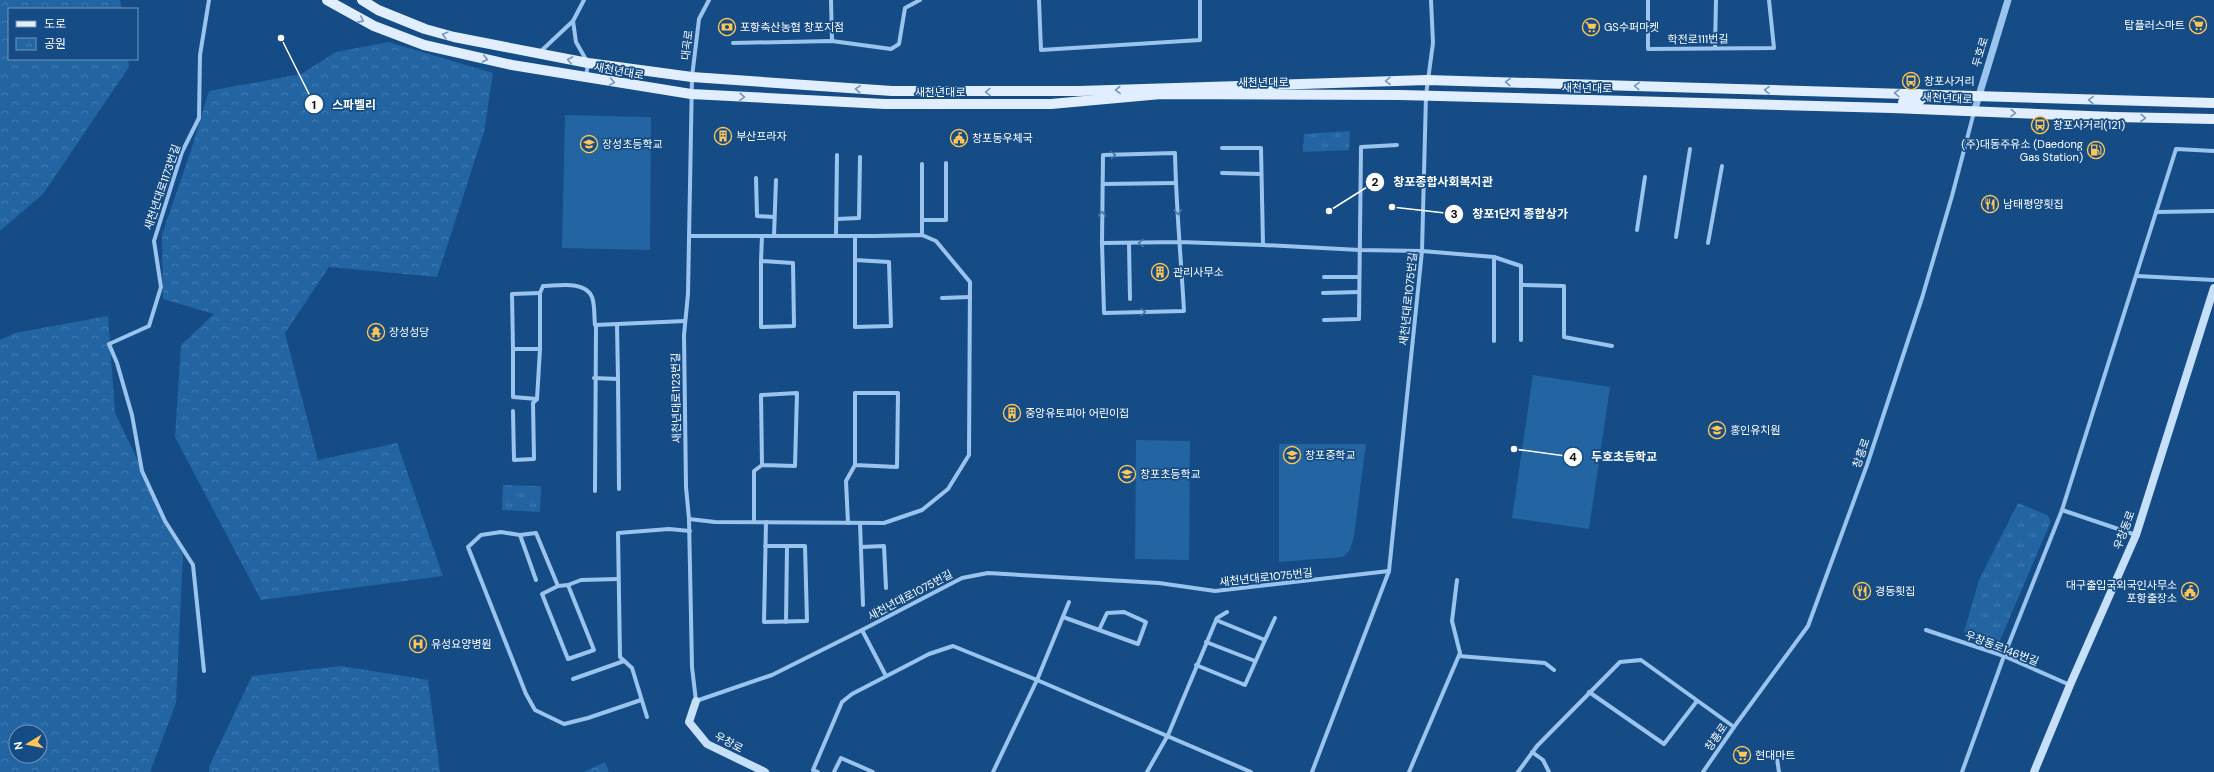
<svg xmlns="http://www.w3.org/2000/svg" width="2214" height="772" font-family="'DM Sans','Noto Sans KR',sans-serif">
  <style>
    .forest { fill: url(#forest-crowns); fill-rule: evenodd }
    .park { fill: url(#park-tufts) }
    .pitch { fill: #2364a3 }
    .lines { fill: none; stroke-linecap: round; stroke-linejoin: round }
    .minor { stroke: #9ac4ee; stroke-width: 4 }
    .tertiary { stroke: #9ac4ee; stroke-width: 7 }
    .secondary { stroke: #c7e0fa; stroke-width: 8 }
    .primary { stroke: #e1eeff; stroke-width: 10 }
    .oneway { stroke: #7195bc }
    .oneway2 { stroke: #4476aa }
    .labels { text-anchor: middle; stroke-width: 3.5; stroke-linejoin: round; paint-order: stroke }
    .poi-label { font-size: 11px; fill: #fff; stroke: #154c86; text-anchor: start }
    .street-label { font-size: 11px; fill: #fff; stroke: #154c86 }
    .leader { fill: none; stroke: #fff; stroke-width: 1.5 }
    .callout-dot { fill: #fff; stroke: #154c86; stroke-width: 1.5 }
    .mark-label { font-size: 12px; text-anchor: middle; font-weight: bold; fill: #111 }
    .callout-label { font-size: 12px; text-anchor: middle; font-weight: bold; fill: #fff; stroke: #154c86; stroke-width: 3.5; stroke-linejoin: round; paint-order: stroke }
  </style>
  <defs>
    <pattern id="forest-crowns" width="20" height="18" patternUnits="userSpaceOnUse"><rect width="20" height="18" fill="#2364a3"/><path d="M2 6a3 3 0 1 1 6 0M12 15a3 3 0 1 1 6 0" fill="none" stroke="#447bb1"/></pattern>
    <pattern id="park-tufts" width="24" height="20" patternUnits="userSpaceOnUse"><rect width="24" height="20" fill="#2364a3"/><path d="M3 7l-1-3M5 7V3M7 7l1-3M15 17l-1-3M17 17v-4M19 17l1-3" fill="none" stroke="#447bb1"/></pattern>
  </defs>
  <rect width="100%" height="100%" fill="#154c86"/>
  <g class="forest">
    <polygon points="0,0 120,0 122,9 9,9 9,59 128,59 129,67 43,194 0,231"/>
    <polygon points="388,42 493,73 484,132 437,277 329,267 285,333 318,460 397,443 443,576 261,600 175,437 181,345 214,314 163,299 162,235 192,147 209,91 301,74 336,52"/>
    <path d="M108 316 115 413 183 554 176 703 150 772H0V340L15 333ZM16 732H40V756H16Z"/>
    <polygon points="341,666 428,680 440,772 209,772 209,767 252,676"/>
    <polygon points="605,762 609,772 584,772"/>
  </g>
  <g class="park">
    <polygon points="1350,131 1349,150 1303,152 1304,134"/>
    <polygon points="503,485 541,486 540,512 502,510"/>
    <polygon points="2018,503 2047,515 2051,521 1998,645 1964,632 1979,580"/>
  </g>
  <g class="pitch">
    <polygon points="565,115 651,117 650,250 562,248"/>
    <polygon points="1533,375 1610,387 1589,529 1512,518"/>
    <polygon points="1136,440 1190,441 1189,560 1135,559"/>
    <polygon points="1279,444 1366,444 1354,536 1350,550 1343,557 1279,562"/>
  </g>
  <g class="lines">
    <g class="minor">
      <polyline points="709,0 699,19 692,77 688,294 684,335 686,487 689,519 692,667 696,701 772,675 862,630 962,578 988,573 1159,583 1215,591 1389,571"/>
      <polyline points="831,0 832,41"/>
      <polyline points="1039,0 1041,50 1200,40 1200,0"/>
      <polyline points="1648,0 1648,49 1774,48 1769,0"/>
      <polyline points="573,21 576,42 588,63 586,77"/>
      <polyline points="733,43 832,41 891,49 899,44 905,8 920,0"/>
      <polyline points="1715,48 1716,0"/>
      <polyline points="540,52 573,21 584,0"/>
      <polyline points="1222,148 1261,148 1263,245"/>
      <polyline points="1222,173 1261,174"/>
      <polyline points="756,178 757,216 774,217"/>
      <polyline points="1103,184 1175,183"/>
      <polyline points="2156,212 2214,211"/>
      <polyline points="837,219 859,218 860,157"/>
      <polyline points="922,220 946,220 946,163"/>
      <polyline points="1637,230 1645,177"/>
      <polyline points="922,235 922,164"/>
      <polyline points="689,236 874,236 922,235 936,241 970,282 969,455 948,489 922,510 884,523 715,522 689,519"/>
      <polyline points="774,236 776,180"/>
      <polyline points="836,236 837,155"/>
      <polyline points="1676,237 1690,149"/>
      <path d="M1102 243 1103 155 1175 153C1176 206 1181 258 1184 311L1104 313 1102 243 1180 242 1263 245 1360 250 1422 251 1494 257V341"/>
      <polyline points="1129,243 1130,299"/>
      <polyline points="1708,243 1722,166"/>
      <polyline points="1494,257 1521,266 1521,340"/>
      <polyline points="855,260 889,262 891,326 855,327 855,236"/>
      <polyline points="761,261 761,327 794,326 793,263 761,261 762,236"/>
      <polyline points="2137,276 2214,280"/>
      <polyline points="1324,277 1359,277"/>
      <polyline points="1522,285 1564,286 1564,337 1612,346"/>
      <polyline points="540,293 512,294 513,349 540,349"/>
      <polyline points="1323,293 1359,292"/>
      <polyline points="942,298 970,297"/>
      <polyline points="1324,320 1359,319 1361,147 1397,145"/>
      <polyline points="617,324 618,379"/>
      <polyline points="513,349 513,397 537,399"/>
      <polyline points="594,378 618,379 619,489"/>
      <path d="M513 411 514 460 534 459 533 403 537 399 540 349V293L543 286C557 286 585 280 592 297 595 305 594 317 595 325L685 321"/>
      <polyline points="595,491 596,325"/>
      <polyline points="2062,510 2136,535"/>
      <polyline points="754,522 754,471 762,465 795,466 797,393 761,395 762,465"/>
      <polyline points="848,523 846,481 855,465 897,467 898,393 855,393 855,465"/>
      <polyline points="860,523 863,605"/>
      <polyline points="520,535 501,532 481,535 468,547 526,694 535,710 564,724 588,718 641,700"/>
      <polyline points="765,546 805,546 807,621 764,622 766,522"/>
      <polyline points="861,547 884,546 886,588"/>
      <polyline points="536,580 520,535 536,533 558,586"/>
      <polyline points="568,585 558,586 542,594 568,659 594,650 568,585 581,580 618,579"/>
      <polyline points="1063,617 1138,644 1146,622 1124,612 1107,613 1099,630"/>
      <polyline points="1216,620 1265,640 1275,618"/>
      <polyline points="786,622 787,547"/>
      <polyline points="862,630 886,676"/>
      <polyline points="1926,630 2004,656 2070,685"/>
      <polyline points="1206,642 1255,661"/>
      <polyline points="1459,656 1545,663 1554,670"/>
      <polyline points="1196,665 1245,685 1265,640"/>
      <polyline points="204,671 193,565 165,521 142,471 132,415 117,363 109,344 149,326 161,287 154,241 182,152 199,118 200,55 209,0"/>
      <polyline points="573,679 624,661"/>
      <polyline points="1589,692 1664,744 1697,701"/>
      <polyline points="647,717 632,668 620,657 618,533 669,529 690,531"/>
      <polyline points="1532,752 1543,760 1549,772"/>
      <polyline points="1777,759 1779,772"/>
      <polyline points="818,772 813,770 842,702 852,694 929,654 953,646 1037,680 1251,772"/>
      <polyline points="834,772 841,758 873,772"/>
      <polyline points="993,772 1037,680 1069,602"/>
      <polyline points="1147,772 1168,735 1217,618 1227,612"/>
      <polyline points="1312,772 1389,571 1422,251 1426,95 1433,43 1431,0"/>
      <polyline points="1409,772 1460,653 1452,621 1457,580"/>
      <polyline points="1518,772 1537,746 1620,662 1641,660 1734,727"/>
      <polyline points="1703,772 1734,727 1808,626 1867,465 1922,298 1952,196 1974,112"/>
      <polyline points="1962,772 2004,656 2062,510 2176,149 2214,151"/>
    </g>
    <polyline class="tertiary" points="1974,112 2008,0"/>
    <g class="secondary">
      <polyline points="696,701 689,722 707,744 765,772"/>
      <polyline points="2034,772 2070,685 2136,535 2214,288"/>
    </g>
    <g class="primary">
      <polyline points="327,0 374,26 424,45 512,65 691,94 885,104 1051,104 1161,94 1400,95 1892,108 2114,117 2214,119"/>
      <polyline points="362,0 378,10 425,29 454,37 588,63 692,77 892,91 1079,91 1427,80 2214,103"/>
      <polyline points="1903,102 1919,101 1922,98 1919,94"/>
    </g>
  </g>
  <defs><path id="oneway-chevron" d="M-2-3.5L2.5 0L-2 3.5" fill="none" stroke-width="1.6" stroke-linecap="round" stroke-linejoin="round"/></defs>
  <g class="oneway">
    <use href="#oneway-chevron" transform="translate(361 20) rotate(28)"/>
    <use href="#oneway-chevron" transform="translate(445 35) rotate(-165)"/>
    <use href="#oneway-chevron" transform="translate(485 59) rotate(13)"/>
    <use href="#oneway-chevron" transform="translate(570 60) rotate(-169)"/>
    <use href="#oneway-chevron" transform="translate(1388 81) rotate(178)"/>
    <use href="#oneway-chevron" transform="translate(612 82) rotate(10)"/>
    <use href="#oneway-chevron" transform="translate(1508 82) rotate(-178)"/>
    <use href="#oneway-chevron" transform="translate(1637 86) rotate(-178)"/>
    <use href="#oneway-chevron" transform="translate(858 89) rotate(-176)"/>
    <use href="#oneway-chevron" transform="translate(1118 90) rotate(178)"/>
    <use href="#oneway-chevron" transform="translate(1767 90) rotate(-178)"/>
    <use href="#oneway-chevron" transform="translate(988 92) rotate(179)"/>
    <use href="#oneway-chevron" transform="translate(1897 93) rotate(-179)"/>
    <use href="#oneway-chevron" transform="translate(742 97) rotate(4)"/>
    <use href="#oneway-chevron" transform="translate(2091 100) rotate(-178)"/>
    <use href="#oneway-chevron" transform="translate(2013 113) rotate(2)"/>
    <use href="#oneway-chevron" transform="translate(2143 118) rotate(1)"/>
  </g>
  <g class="oneway2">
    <use href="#oneway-chevron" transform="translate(1113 155) rotate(-2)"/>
    <use href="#oneway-chevron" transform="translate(1178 212) rotate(85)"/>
    <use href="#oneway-chevron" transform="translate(1102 214) rotate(-89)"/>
    <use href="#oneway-chevron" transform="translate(1141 243) rotate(179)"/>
    <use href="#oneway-chevron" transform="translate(1143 312) rotate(-1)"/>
  </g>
  <defs>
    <g id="supermarket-ring" transform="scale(0.9)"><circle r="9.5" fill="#154c86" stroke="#ffc557" stroke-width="1.5"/><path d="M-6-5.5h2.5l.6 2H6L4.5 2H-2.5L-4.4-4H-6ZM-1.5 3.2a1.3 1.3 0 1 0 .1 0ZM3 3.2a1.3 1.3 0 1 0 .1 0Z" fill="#ffc557"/></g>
    <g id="bank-ring" transform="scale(0.9)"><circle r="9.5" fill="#154c86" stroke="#ffc557" stroke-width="1.5"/><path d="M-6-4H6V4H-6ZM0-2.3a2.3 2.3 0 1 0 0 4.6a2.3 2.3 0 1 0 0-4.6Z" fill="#ffc557"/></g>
    <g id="bus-ring" transform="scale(0.9)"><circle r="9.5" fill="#154c86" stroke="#ffc557" stroke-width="1.5"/><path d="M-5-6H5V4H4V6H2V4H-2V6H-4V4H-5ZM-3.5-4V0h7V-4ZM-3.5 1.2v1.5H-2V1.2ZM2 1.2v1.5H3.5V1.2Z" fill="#ffc557"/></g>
    <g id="building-ring" transform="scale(0.9)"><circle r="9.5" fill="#154c86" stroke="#ffc557" stroke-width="1.5"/><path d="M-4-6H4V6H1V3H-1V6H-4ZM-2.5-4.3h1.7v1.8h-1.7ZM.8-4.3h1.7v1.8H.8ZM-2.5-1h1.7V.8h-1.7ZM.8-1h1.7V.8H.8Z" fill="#ffc557"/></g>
    <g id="civic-ring" transform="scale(0.9)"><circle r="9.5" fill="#154c86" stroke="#ffc557" stroke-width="1.5"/><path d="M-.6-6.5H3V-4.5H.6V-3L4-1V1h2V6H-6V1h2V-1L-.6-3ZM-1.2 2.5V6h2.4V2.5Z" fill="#ffc557"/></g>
    <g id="school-ring" transform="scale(0.9)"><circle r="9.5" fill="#154c86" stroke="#ffc557" stroke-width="1.5"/><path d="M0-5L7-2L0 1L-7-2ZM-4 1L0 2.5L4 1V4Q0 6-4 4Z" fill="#ffc557"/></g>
    <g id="fuel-ring" transform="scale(0.9)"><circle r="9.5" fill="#154c86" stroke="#ffc557" stroke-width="1.5"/><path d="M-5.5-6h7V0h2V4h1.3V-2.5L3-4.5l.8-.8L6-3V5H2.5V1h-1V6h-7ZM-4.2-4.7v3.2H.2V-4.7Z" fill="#ffc557"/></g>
    <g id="restaurant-ring" transform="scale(0.9)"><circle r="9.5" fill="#154c86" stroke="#ffc557" stroke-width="1.5"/><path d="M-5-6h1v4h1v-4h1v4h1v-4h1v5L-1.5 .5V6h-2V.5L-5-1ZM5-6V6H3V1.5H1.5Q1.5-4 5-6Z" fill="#ffc557"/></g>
    <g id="temple-ring" transform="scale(0.9)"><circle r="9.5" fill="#154c86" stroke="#ffc557" stroke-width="1.5"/><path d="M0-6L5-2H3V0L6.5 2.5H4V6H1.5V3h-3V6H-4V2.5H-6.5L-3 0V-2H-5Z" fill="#ffc557"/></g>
    <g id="hospital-ring" transform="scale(0.9)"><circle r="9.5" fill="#154c86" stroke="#ffc557" stroke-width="1.5"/><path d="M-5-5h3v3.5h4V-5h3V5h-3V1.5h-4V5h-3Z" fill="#ffc557"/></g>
  </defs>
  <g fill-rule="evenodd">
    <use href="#supermarket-ring" x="2198" y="25"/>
    <use href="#bank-ring" x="727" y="27"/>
    <use href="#supermarket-ring" x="1591" y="27"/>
    <use href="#bus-ring" x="1911" y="81"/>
    <use href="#bus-ring" x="2040" y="125"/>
    <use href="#building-ring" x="723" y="136"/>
    <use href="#civic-ring" x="959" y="138"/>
    <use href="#school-ring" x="589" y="144"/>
    <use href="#fuel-ring" x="2096" y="150"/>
    <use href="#restaurant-ring" x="1990" y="204"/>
    <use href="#building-ring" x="1160" y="272"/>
    <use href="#temple-ring" x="376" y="332"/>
    <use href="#building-ring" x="1012" y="413"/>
    <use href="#school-ring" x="1717" y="430"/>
    <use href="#school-ring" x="1292" y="455"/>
    <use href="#school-ring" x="1127" y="474"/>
    <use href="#restaurant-ring" x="1862" y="591"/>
    <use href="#civic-ring" x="2190" y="591"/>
    <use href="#hospital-ring" x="418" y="644"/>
    <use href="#supermarket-ring" x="1742" y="755"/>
  </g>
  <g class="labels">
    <g class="poi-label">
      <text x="2185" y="29" text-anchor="end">탑플러스마트</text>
      <text x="740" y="31">포항축산농협 창포지점</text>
      <text x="1604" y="31">GS수퍼마켓</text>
      <text x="1924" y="85">창포사거리</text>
      <text x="2053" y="129">창포사거리(121)</text>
      <text x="736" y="140">부산프라자</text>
      <text x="972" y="142">창포동우체국</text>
      <text x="602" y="148">장성초등학교</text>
      <text x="2083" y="148" text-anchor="end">(주)대동주유소 (Daedong<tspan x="2083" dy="13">Gas Station)</tspan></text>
      <text x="2003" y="208">남태평양횟집</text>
      <text x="1173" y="276">관리사무소</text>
      <text x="389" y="336">장성성당</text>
      <text x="1025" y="417">중앙유토피아 어린이집</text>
      <text x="1730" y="434">홍인유치원</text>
      <text x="1305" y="459">창포중학교</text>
      <text x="1140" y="478">창포초등학교</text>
      <text x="2177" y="589" text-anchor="end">대구출입국외국인사무소<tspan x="2177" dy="13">포항출장소</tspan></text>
      <text x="1875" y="595">경동횟집</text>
      <text x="431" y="648">유성요양병원</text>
      <text x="1755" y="759">현대마트</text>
    </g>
    <g class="street-label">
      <text transform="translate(1698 39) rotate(-1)" y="4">학전로111번길</text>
      <text transform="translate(687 45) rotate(-83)" y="4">대곡로</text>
      <text transform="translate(1980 52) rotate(-73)" y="4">두호로</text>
      <text transform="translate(619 71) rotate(10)" y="4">새천년대로</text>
      <text x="1263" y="86">새천년대로</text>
      <text transform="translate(1587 88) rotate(1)" y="4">새천년대로</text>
      <text x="940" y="96">새천년대로</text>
      <text transform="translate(1947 98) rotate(3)" y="4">새천년대로</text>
      <text transform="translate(162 187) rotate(-71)" y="4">새천년대로1173번길</text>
      <text transform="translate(1408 299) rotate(-84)" y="4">새천년대로1075번길</text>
      <text transform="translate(676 398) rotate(-91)" y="4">새천년대로1123번길</text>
      <text transform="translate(1861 453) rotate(-71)" y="4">창흥로</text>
      <text transform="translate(2124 530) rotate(-69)" y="4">우창동로</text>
      <text transform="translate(1266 577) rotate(-6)" y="4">새천년대로1075번길</text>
      <text transform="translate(910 595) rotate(-28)" y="4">새천년대로1075번길</text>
      <text transform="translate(2002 648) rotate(21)" y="4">우창동로146번길</text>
      <text transform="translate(1716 737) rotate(-56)" y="4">창흥로</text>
      <text transform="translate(729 742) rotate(28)" y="4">우창로</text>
    </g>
  </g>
  <path class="leader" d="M281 38L314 104M1329 211L1375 182M1392 207L1454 214M1514 449L1573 457"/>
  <g class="callout-dot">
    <circle cx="281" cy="38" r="4"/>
    <circle cx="1329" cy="211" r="4"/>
    <circle cx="1392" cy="207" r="4"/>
    <circle cx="1514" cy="449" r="4"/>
    <circle cx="314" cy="104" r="10"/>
    <circle cx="1375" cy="182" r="10"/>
    <circle cx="1454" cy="214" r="10"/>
    <circle cx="1573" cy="457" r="10"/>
  </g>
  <g class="mark-label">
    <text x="314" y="109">1</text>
    <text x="1375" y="186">2</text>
    <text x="1454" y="218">3</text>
    <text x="1573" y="461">4</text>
  </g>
  <g class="callout-label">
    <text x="354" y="109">스파벨리</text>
    <text x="1443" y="186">창포종합사회복지관</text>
    <text x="1520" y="218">창포1단지 종합상가</text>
    <text x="1624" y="461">두호초등학교</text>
  </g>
  <rect x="8" y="8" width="130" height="52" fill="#154c86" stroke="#7394b6"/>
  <rect x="16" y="21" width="20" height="6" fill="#e1eeff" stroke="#7394b6"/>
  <text x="44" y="28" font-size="12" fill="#ffffff">도로</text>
  <rect x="16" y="38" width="20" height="12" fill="url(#park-tufts)" stroke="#7394b6"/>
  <text x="44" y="48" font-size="12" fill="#ffffff">공원</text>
  <g transform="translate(28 744) rotate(260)"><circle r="19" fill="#154c86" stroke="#7394b6"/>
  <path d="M0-3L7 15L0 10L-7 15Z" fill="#ffc557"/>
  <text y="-6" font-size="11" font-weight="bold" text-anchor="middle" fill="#ffffff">N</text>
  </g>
</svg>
